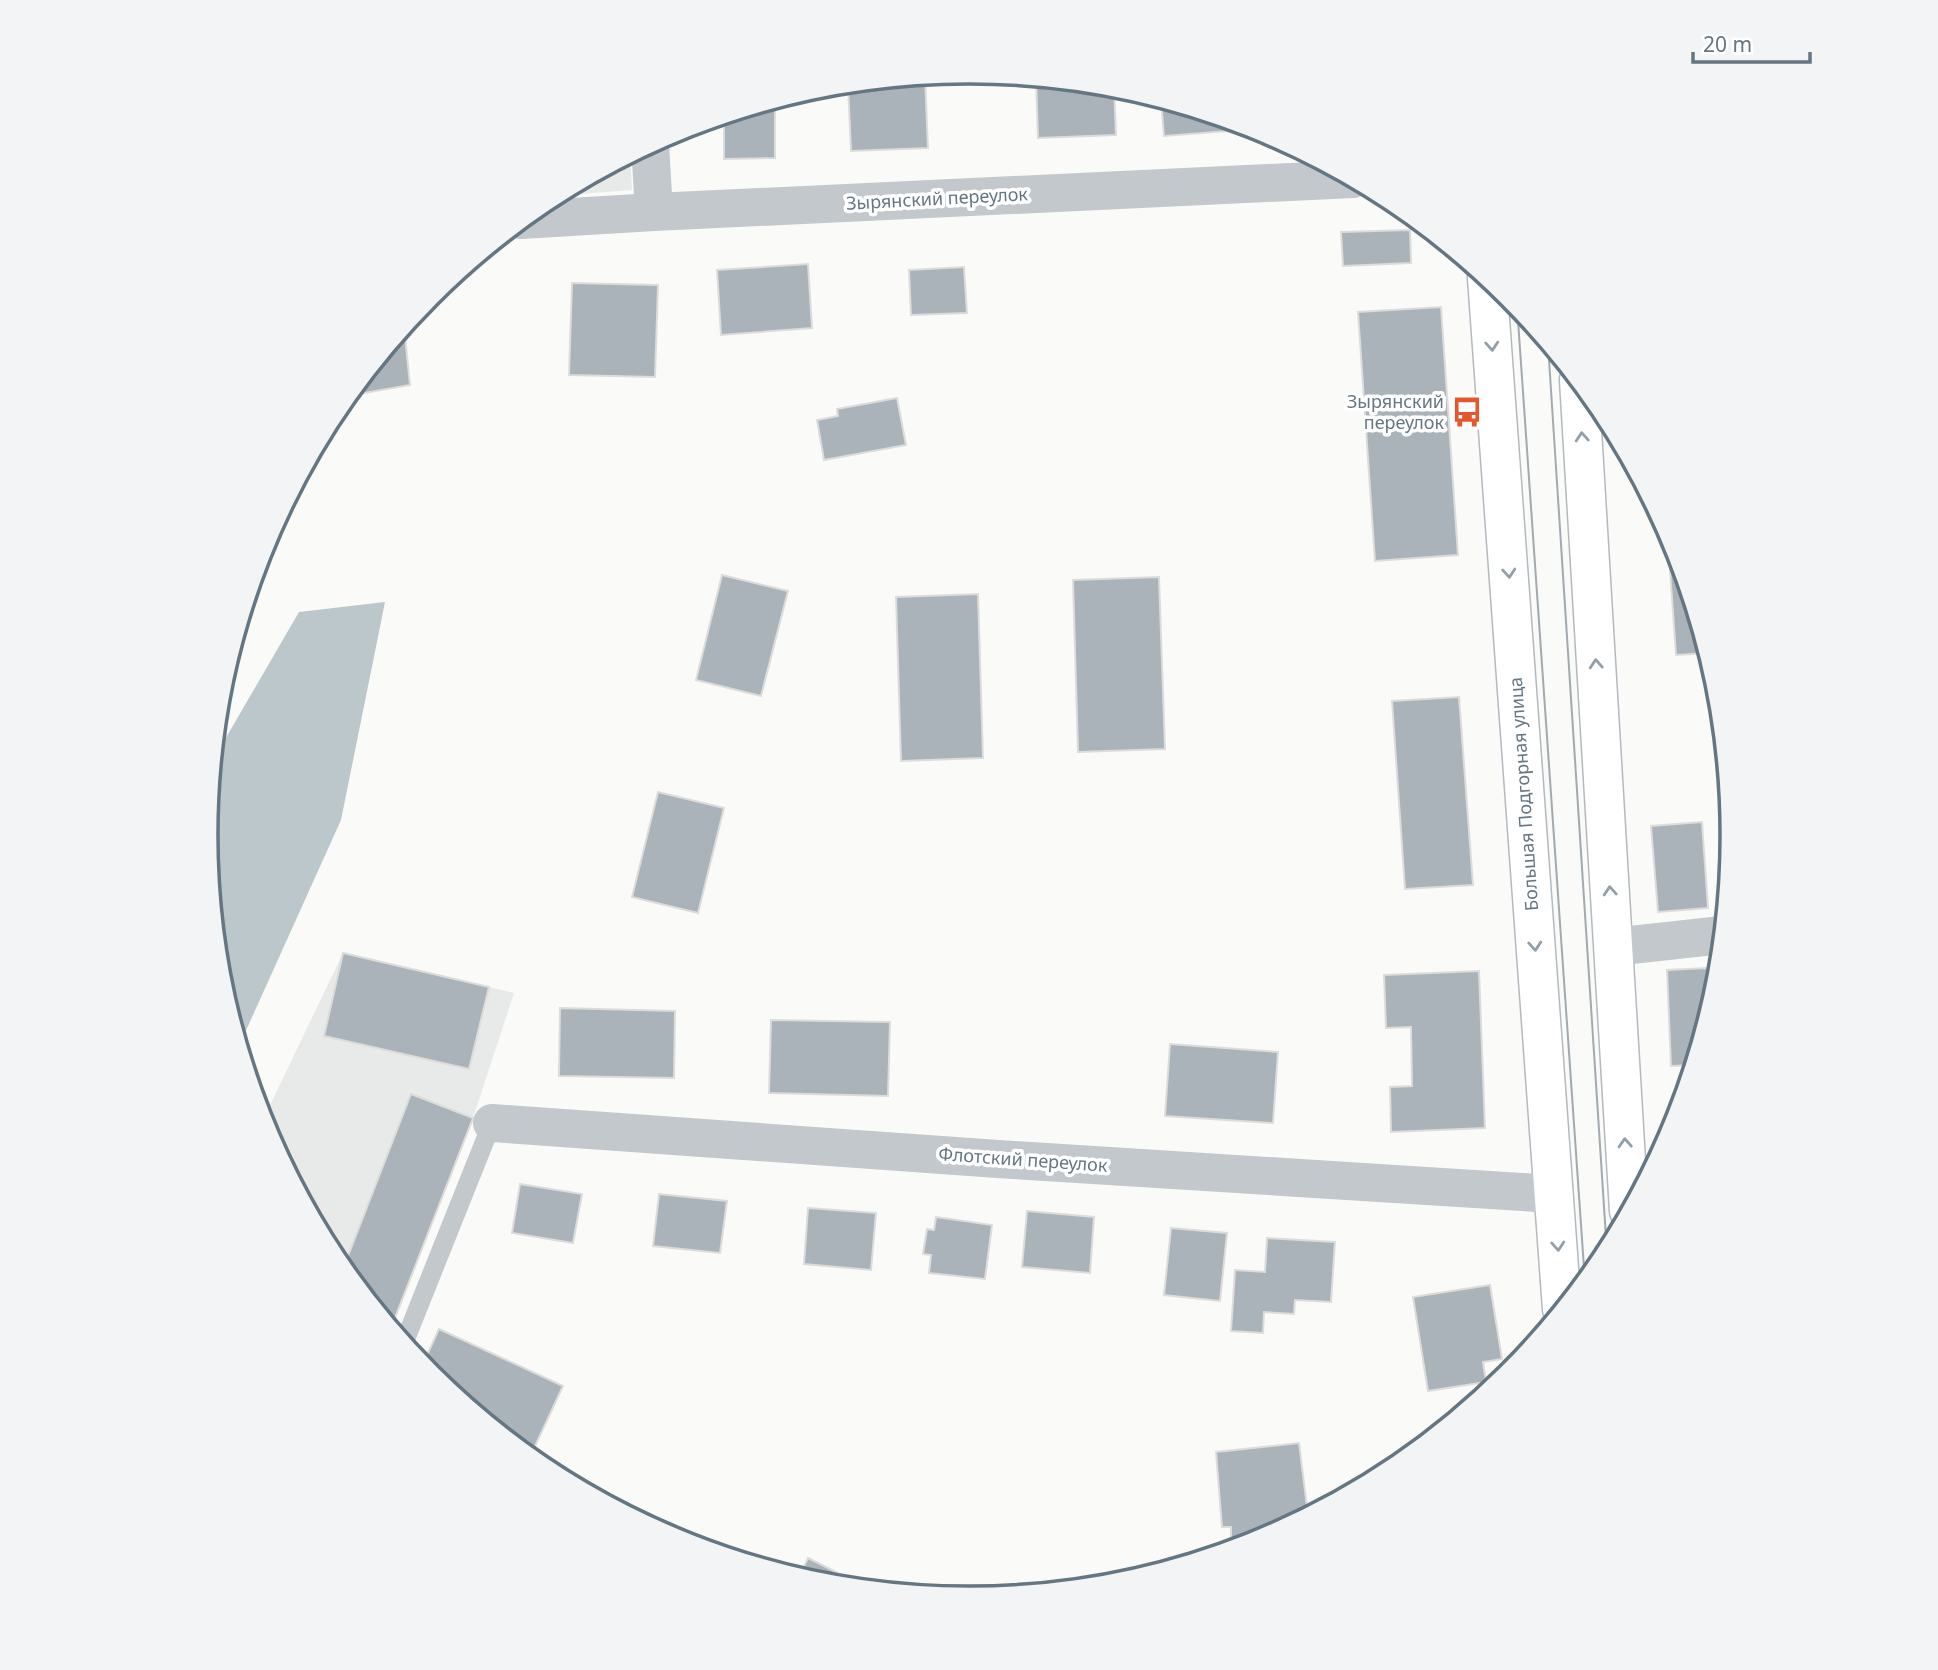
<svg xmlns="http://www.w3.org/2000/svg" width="1938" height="1670" font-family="'Noto Sans',sans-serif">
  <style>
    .built { fill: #e8e9e9 }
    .water { fill: #bbc7cb }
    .building { fill: #aab3b9; stroke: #dcdcda; stroke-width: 2 }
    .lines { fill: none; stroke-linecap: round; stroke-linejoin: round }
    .secondary-casing { stroke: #b3babf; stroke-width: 41 }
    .service { stroke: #c3c8cc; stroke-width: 19 }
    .minor { stroke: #c3c8cc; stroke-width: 38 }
    .secondary { stroke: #fff; stroke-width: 38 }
    .tram { stroke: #a2aab0; stroke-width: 2 }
    .oneway { stroke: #939fa8 }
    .labels { text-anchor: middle; stroke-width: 7; stroke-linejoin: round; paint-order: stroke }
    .street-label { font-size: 18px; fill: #657683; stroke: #fff }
    .poi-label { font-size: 18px; fill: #657683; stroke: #fff; text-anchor: end }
    .rim { fill: none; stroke: #657683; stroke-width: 3.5 }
  </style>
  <rect width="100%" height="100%" fill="#fafaf8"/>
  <g class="built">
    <polygon points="630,155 632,190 553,196"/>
    <polygon points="343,953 514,993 473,1118 391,1328 334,1259 262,1122"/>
  </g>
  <polygon class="water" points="385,602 341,820 239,1046 220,984 206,835 213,760 299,612"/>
  <g class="building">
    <polygon points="925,76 928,148 851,151 848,84"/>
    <polygon points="1036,78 1114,86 1116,135 1038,138"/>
    <polygon points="1161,100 1254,128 1254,129 1164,136"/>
    <polygon points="767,103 775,103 775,158 724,159 724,116"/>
    <polygon points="1410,230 1411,263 1343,266 1341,232"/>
    <polygon points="808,264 812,328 721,335 717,270"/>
    <polygon points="964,267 967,313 911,315 909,270"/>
    <polygon points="572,283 658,285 655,377 569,375"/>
    <polygon points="1441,307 1458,555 1375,561 1358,312"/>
    <polygon points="404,326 410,385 347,396"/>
    <polygon points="897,398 906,445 824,460 817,420 838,416 837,409"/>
    <polygon points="1682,569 1708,653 1676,655 1670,570"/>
    <polygon points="722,575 788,591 761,696 696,680"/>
    <polygon points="1159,577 1165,749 1078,752 1073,580"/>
    <polygon points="978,594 983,758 901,761 896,597"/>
    <polygon points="1459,697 1473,885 1405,889 1392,701"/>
    <polygon points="658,792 724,808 698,913 632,897"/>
    <polygon points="1702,822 1708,908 1658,912 1651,826"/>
    <polygon points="343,953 489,987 469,1069 324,1036"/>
    <polygon points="1707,968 1709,1013 1693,1065 1671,1066 1667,970"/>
    <polygon points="1479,971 1485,1128 1391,1132 1390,1087 1412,1086 1411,1027 1386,1028 1384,975"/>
    <polygon points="560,1008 675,1011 674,1078 559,1076"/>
    <polygon points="771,1020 890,1022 888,1096 769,1093"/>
    <polygon points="1170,1044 1278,1052 1273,1123 1165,1116"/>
    <polygon points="411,1094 473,1118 391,1328 343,1269"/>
    <polygon points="520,1184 582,1194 573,1243 512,1233"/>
    <polygon points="659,1194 727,1201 720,1253 653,1246"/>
    <polygon points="808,1208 876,1213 871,1270 804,1264"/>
    <polygon points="1027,1211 1094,1217 1090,1273 1022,1267"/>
    <polygon points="936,1217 992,1225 985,1279 929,1273 931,1255 923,1254 927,1229 934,1230"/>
    <polygon points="1171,1228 1227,1233 1220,1301 1164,1295"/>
    <polygon points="1267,1238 1335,1242 1331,1302 1295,1300 1294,1314 1264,1312 1263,1333 1231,1331 1235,1270 1265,1272"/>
    <polygon points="1490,1285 1502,1359 1483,1362 1486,1382 1428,1391 1413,1297"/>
    <polygon points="439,1329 563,1386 530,1457 429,1374 422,1366"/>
    <polygon points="1299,1443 1308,1515 1261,1540 1231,1549 1231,1527 1222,1527 1216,1452"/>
    <polygon points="808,1558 858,1583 856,1587 820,1583 799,1577"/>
  </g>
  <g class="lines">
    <g class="secondary-casing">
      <g id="secondary">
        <polyline points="1487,278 1562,1309"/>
        <polyline points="1579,380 1629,1211"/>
      </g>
    </g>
    <polyline class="service" points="404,1343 492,1123"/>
    <g class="minor">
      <polyline points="650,144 654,212"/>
      <polyline points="521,220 654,212 1353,179"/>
      <polyline points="1613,947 1722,935"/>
      <polyline points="492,1123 998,1159 1554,1194"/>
    </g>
    <use href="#secondary" class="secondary"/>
    <g class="tram">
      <polyline points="1517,306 1585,1282"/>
      <polyline points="1548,344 1607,1253"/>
    </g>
  </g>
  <defs><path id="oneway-chevron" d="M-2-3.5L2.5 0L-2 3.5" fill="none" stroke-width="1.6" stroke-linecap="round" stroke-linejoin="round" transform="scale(1.75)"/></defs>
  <g class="oneway">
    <use href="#oneway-chevron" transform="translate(1492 346) rotate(86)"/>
    <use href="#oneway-chevron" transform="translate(1582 437) rotate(-94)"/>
    <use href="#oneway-chevron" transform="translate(1509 573) rotate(86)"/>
    <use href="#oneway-chevron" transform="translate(1596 664) rotate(-94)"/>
    <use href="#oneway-chevron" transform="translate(1610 891) rotate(-94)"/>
    <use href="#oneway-chevron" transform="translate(1535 946) rotate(86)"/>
    <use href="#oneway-chevron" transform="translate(1625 1143) rotate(-93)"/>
    <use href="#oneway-chevron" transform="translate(1558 1246) rotate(86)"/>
  </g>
  <defs>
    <g id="bus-bare" transform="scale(2.415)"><path d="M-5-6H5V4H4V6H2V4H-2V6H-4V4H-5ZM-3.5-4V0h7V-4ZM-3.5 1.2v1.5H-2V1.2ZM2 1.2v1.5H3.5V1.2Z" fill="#e4572e" stroke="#fff" stroke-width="2.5" paint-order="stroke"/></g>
  </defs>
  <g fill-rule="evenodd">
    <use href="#bus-bare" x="1467" y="412"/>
  </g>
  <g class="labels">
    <g class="street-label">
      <text transform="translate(937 199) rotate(-3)" y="6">Зырянский переулок</text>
      <text transform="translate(1524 794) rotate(-94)" y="6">Большая Подгорная улица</text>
      <text transform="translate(1023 1160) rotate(4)" y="6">Флотский переулок</text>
    </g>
    <g class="poi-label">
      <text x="1444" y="408">Зырянский<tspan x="1444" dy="21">переулок</tspan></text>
    </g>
  </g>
  <path d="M0 0H1938V1670H0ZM218 835a751 751 0 1 1 1502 0a751 751 0 1 1-1502 0Z" fill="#f3f4f5" fill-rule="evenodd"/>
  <path class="rim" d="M218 835a751 751 0 1 1 1502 0a751 751 0 1 1-1502 0Z"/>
  <path d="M1693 52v10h117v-10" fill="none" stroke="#657683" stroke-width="3.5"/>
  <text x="1703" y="52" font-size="21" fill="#657683" stroke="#ffffff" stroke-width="5" paint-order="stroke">20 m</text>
</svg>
